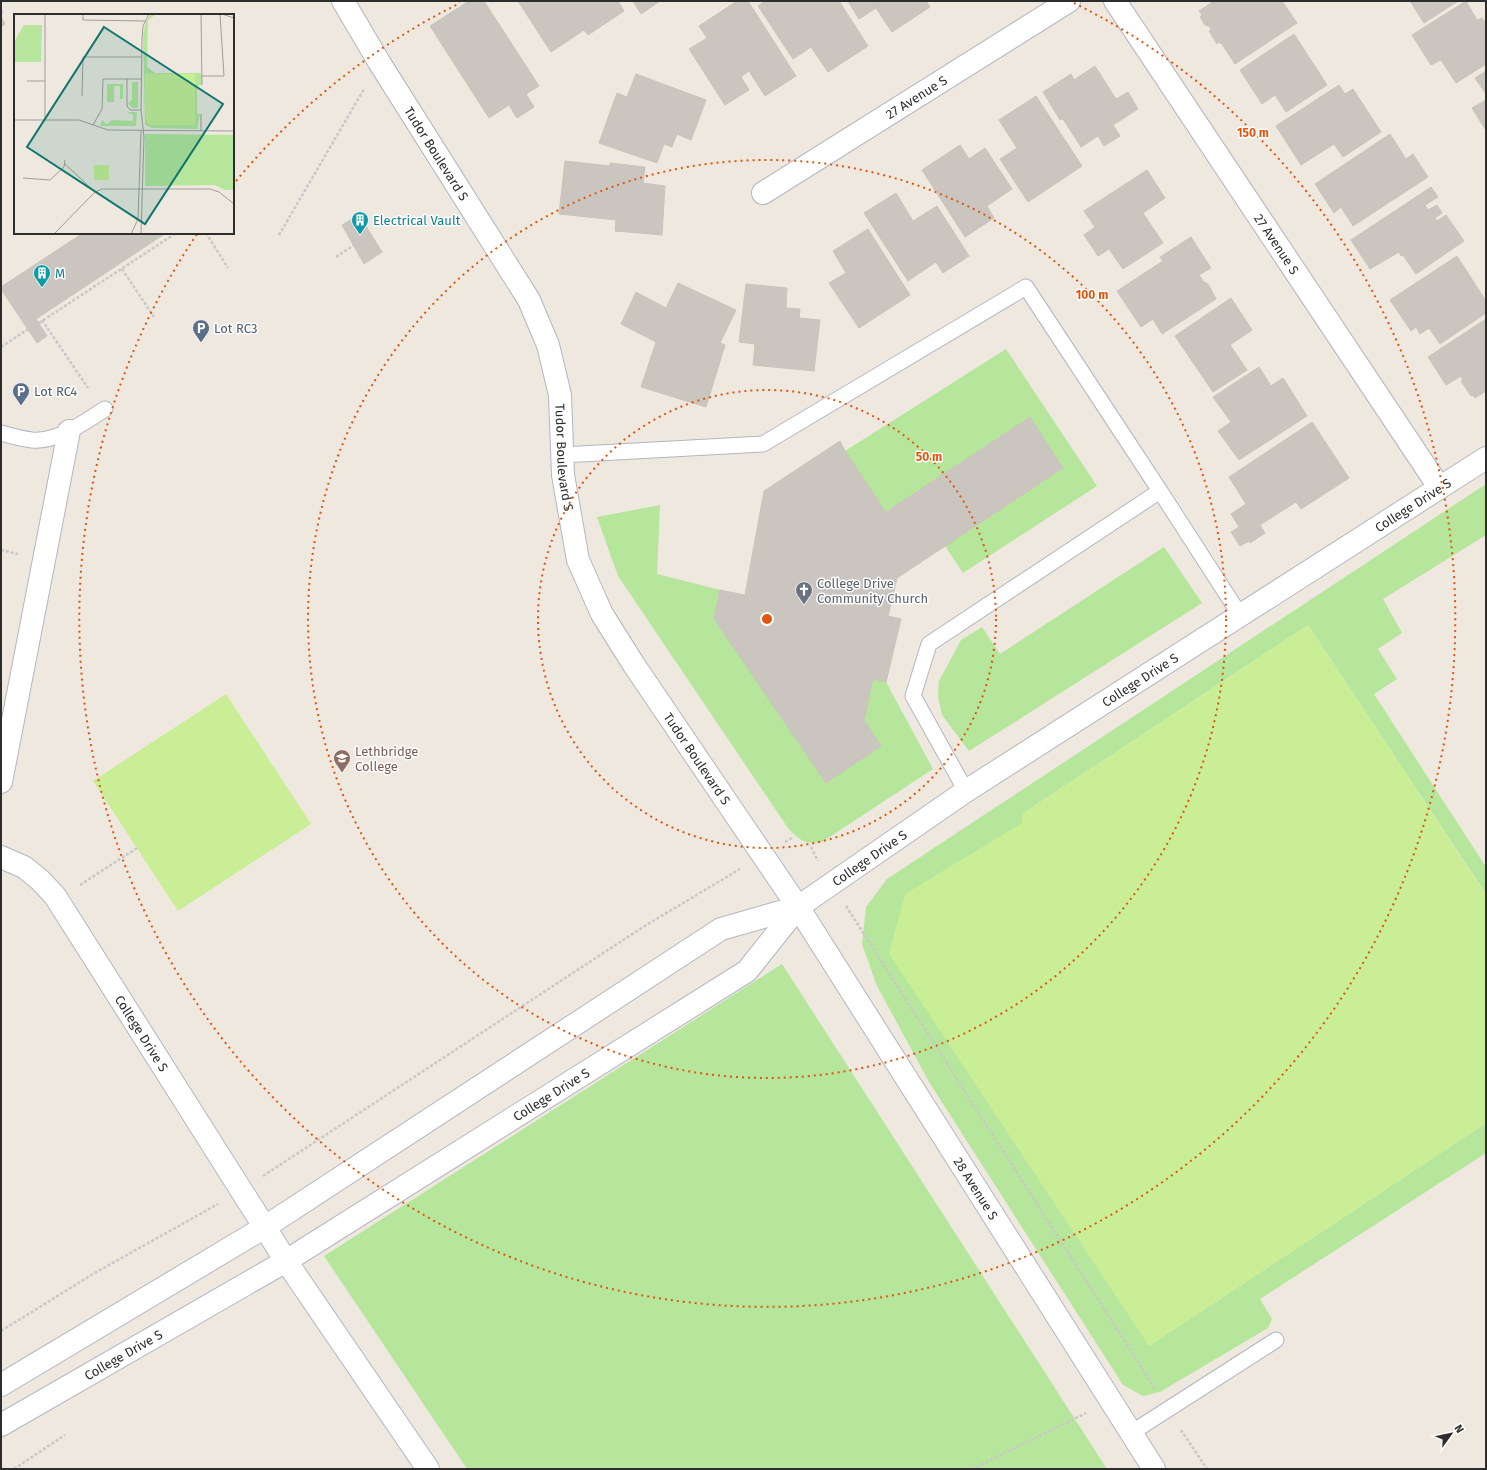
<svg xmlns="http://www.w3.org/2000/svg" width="1487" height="1470" font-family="'Fira Sans',sans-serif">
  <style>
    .green { fill: #b5e69b }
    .pitch { fill: #c9ee96 }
    .building { fill: #cac5be; stroke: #cac4b8 }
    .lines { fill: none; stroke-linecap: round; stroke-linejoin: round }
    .service-casing { stroke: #b3b6c1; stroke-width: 17 }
    .minor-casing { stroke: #b3b6c1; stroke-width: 24 }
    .tertiary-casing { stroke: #b3b6c1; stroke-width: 24 }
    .path { stroke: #c8c8c8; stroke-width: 2.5; stroke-dasharray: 3 2; stroke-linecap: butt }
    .service { stroke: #fff; stroke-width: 15 }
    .minor { stroke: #fff; stroke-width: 22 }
    .tertiary { stroke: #fff; stroke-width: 22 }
    .ring { fill: none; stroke: #df570e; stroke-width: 2; stroke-dasharray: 2 4 }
    .labels { text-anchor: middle; stroke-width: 3; stroke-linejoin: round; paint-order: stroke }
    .street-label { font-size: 13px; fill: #2d2d2d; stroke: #fff }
    .culture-label { font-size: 13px; fill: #0d838f; stroke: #fff; text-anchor: start }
    .service-label { font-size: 13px; fill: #4e5e75; stroke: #fff; text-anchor: start }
    .worship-label { font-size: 13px; fill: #5b616d; stroke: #fff; text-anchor: start }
    .education-label { font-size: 13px; fill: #785e54; stroke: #fff; text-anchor: start }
    .inset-road { fill: none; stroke: #a19d98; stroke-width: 1 }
    .view { fill: #0f766e; fill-opacity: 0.15; stroke: #0f766e; stroke-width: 2 }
    .inset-edge { fill: none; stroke: #2d2d2d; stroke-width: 2 }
    .centre { fill: #df570e; stroke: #fff; stroke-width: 2 }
    .ring-label { font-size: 12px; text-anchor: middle; font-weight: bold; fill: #df570e; stroke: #fff; stroke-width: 3; stroke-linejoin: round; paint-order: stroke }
  </style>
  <rect width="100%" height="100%" fill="#efe8df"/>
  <g class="green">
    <polygon points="1006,349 1097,486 963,573 945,546 1063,468 1030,417 886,512 845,451"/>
    <polygon points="1486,484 1486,535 1383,599 1402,633 1378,649 1397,679 1374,694 1486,867 1486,894 1308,625 1022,814 1022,823 1149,1346 1486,1123 1486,1153 1260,1299 1272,1319 1268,1328 1160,1392 1143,1396 1123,1385 929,1082 877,986 862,944 866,907 887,879"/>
    <path d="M660 505 657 574 720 590 714 619 826 783 881 746 864 720 873 679 886 682 933 769 822 842C805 845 799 840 788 828L618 576 597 517Z"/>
    <polygon points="1164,547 1202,603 969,751 942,715 938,697 939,681 961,640 982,627 1000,654"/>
    <polygon points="782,964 1107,1469 467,1469 324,1256"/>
  </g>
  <g class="pitch">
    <polygon points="1308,625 1486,895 1486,1123 1149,1346 889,954 905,894 1022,823 1022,814"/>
    <polygon points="226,694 311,824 178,911 93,781"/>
  </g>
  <g class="building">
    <polygon points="469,1 484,1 539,86 526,94 534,107 517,118 509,105 489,118 430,26"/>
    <polygon points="518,1 618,1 624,11 588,35 584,30 551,52"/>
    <polygon points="633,1 660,1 641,14"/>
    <polygon points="737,1 748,1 796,76 765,96 749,71 741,77 749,90 725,105 689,49 707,38 699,26"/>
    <polygon points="765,1 839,1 868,46 828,72 811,47 793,59 758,6"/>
    <polygon points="848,1 926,1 930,7 892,32 876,8 859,19"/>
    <polygon points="1214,1 1282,1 1297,23 1235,64 1222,44 1221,44 1219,42 1217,44 1209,31 1211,29 1209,26 1205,25 1200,17 1202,15 1199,11"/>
    <polygon points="1410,1 1458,1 1424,23"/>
    <polygon points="1466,1 1477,20 1482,18 1484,21 1486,20 1486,64 1456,83 1441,60 1431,65 1412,35"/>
    <polygon points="1,17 5,24 1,27"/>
    <polygon points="1294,34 1327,85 1286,112 1275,95 1262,104 1240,70"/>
    <polygon points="1095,66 1116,99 1128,92 1138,109 1113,125 1120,136 1104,146 1098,136 1081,147 1063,119 1060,120 1043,92 1071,74 1074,80"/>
    <polygon points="1486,71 1486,94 1475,78"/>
    <polygon points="636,74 706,100 691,140 677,134 672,147 664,144 657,163 599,143 617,93 627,97"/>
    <polygon points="1339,85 1345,94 1353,89 1381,132 1343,157 1334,144 1301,165 1276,126"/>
    <polygon points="1036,96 1082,166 1028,202 1000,159 1017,148 999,120"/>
    <polygon points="1486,100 1486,128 1485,129 1472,108"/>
    <polygon points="1390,134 1406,159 1413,154 1428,177 1353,226 1341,207 1334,213 1315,184"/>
    <polygon points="960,145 969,159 985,148 1012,189 987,206 994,218 965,237 922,170"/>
    <polygon points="565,161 610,166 610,163 645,167 643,183 665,186 662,235 615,231 616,220 559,214"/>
    <polygon points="1147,170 1165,198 1143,213 1163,243 1123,269 1109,249 1098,256 1084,235 1095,227 1084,211"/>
    <polygon points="1431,187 1438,197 1425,205 1428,210 1437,205 1442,213 1435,218 1437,221 1446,215 1464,241 1416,274 1403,255 1401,256 1399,252 1370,269 1351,240"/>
    <polygon points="896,193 913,221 937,206 969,256 943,273 936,262 908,281 864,213"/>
    <polygon points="359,215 382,252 364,264 342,225"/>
    <polygon points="868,229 910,295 859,328 829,283 846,273 833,251"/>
    <polygon points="83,233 166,233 36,319 47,336 37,343 1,289 1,287"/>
    <polygon points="1191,237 1211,268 1199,275 1204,282 1208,284 1216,299 1162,334 1153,319 1141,327 1117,291 1163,261 1160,257"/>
    <polygon points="1457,256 1486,301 1486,313 1440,344 1429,328 1420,334 1416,327 1411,331 1390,300"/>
    <polygon points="678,283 736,310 720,343 725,345 706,407 641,387 656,342 621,324 636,292 666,308"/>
    <polygon points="746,284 787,288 786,308 800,309 799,318 820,320 814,371 753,365 755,344 739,342"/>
    <polygon points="1231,298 1252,330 1230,345 1247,370 1213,392 1175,336"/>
    <polygon points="1486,319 1486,391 1475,398 1473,395 1471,396 1461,381 1463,380 1461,376 1446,385 1428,357"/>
    <polygon points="1259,367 1271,386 1283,378 1307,416 1239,460 1218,431 1231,422 1213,397"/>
    <polygon points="1030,417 1063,468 897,578 888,616 901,619 886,682 873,679 864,720 881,746 826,783 714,619 720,590 745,595 764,491 840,441 845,451 886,512"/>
    <polygon points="1312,422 1349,478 1301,509 1296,502 1260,525 1265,533 1250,543 1249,541 1240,546 1231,532 1239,527 1231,514 1246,504 1229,477"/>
  </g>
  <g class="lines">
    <g class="service-casing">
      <g id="service">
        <path d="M1 433C11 436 22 439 32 440 59 442 84 422 105 409"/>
        <polyline points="562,455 763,444 1026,287 1160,491"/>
        <polyline points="966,791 913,696 929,644 1160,491 1240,615"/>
        <polyline points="1131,1433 1276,1340"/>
      </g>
    </g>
    <g class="minor-casing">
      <g id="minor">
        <path id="s1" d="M343 1 379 62 529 300 548 345 560 395 563 475 578 560 602 614 634 665 798 907"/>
        <path id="s2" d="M1115 1 1439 487"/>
        <path id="s3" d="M763 193 1069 1"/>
        <polyline points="1,782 69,431"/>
        <path id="s4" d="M1 857 24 867 40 880 55 896 286 1261 428 1469"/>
      </g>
    </g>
    <g class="tertiary-casing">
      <g id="tertiary">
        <path id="s5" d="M798 907 1154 1469"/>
        <polyline points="1,1385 265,1227 721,929 798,907"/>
        <path id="s6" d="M1 1425 286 1261 747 971 798 907 966 791 1486 458"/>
      </g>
    </g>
    <g class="path">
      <polyline points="1,10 2,12 1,13"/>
      <polyline points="206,233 228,268"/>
      <polyline points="279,235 364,89"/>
      <polyline points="336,257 354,245"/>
      <polyline points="122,269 154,317"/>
      <polyline points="42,320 88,388"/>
      <polyline points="39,323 176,233"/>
      <polyline points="1,347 28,329"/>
      <polyline points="1,550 18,554"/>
      <polyline points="785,842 792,838"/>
      <polyline points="811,847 818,861"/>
      <polyline points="80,885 137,848"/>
      <polyline points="846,906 1156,1390"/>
      <polyline points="263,1176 643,927 740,869"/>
      <polyline points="1,1331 93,1274 218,1204"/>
      <polyline points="1181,1430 1207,1469"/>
      <polyline points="14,1469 65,1435"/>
      <polyline points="972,1469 1086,1413"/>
    </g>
    <use href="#service" class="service"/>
    <use href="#minor" class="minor"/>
    <use href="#tertiary" class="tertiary"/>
  </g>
  <g class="ring">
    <circle cx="767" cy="619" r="229"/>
    <circle cx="767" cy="619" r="459"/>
    <path d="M236 181A688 688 0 0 1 460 3M1074 3A688 688 0 1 1 197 234"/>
  </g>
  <defs>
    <g id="building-pin" transform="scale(0.9)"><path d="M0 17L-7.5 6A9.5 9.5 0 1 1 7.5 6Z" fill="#0f9aa8" stroke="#fff"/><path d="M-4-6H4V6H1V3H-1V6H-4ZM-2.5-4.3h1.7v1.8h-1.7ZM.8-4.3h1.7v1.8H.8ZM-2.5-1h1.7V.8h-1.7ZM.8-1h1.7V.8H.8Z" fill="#fff"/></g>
    <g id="parking-pin" transform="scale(0.9)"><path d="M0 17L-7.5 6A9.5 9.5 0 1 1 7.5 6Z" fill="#5c6f8a" stroke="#fff"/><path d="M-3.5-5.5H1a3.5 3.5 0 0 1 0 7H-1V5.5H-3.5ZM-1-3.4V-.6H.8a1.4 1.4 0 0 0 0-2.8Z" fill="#fff"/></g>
    <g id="church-pin" transform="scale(0.9)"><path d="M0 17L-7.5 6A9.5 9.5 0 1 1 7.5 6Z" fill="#6b7280" stroke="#fff"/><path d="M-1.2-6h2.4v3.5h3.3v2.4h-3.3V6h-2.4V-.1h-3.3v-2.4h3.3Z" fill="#fff"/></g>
    <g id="university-pin" transform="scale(0.9)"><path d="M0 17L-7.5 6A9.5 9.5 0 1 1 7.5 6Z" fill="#8d6e63" stroke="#fff"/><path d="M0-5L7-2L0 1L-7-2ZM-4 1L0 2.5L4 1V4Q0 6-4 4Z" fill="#fff"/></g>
  </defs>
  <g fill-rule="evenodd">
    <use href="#building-pin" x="360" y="220"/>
    <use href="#building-pin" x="42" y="273"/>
    <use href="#parking-pin" x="201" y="328"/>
    <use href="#parking-pin" x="21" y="391"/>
    <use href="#church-pin" x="804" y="590"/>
    <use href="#university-pin" x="342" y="758"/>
  </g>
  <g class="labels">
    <g class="street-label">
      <text dy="5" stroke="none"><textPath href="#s3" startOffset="181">27 Avenue S</textPath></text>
      <text dy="5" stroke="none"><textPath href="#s1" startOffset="179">Tudor Boulevard S</textPath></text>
      <text dy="5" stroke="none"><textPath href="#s2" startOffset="292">27 Avenue S</textPath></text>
      <text dy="5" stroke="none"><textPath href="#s1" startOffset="515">Tudor Boulevard S</textPath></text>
      <text dy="5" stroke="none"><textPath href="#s6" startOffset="1690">College Drive S</textPath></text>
      <text dy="5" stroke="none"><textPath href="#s6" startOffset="1366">College Drive S</textPath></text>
      <text dy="5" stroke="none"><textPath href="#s1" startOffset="851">Tudor Boulevard S</textPath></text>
      <text dy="5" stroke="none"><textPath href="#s6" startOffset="1042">College Drive S</textPath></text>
      <text dy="5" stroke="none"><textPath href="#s4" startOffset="230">College Drive S</textPath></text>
      <text dy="5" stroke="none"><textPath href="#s6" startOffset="642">College Drive S</textPath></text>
      <text dy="5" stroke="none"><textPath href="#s5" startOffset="333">28 Avenue S</textPath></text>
      <text dy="5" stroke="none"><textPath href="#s6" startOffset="141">College Drive S</textPath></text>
    </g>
    <g class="culture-label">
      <text x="373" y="225">Electrical Vault</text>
      <text x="55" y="278">M</text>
    </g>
    <g class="service-label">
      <text x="214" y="333">Lot RC3</text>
      <text x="34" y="396">Lot RC4</text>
    </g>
    <g class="worship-label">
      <text x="817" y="588">College Drive<tspan x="817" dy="15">Community Church</tspan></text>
    </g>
    <g class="education-label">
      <text x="355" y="756">Lethbridge<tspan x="355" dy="15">College</tspan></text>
    </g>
  </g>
  <g transform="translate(14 14)">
    <rect width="220" height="220" fill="#efe8df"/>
    <path d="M137 0H142L134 6 133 53 141 59H187L188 71 183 72V99L186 100 183 115 138 114 131 111 129 22 131 10ZM131 60H181V111L132 107ZM10 11H28L27 48H0V28ZM118 68H124V94H118L114 89 118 86ZM93 70H109V85H106V72H100V88H93ZM113 98H123L122 112H86L88 106 93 110 98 106 119 107V101ZM131 120 220 121V176H211L200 171 131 172Z" fill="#b5e69b" fill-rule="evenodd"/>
    <path d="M131 60H181V111H136L132 107ZM80 151H95V166H80Z" fill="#c9ee96"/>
    <path class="inset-road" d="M31 0V105M69 0V6L131 7M187 0 188 71M208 0 220 4M187 62H210L206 0M13 67H31M68 82 69 43H127M127 96H116L113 92V65H127M0 106H65L94 116 220 117M79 111 88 95 89 65H113M187 117V100M51 150 81 178M9 164 36 166 50 153 51 146M40 220 81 178 88 175H196L205 178 220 190M117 220 124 205 127 117M127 220 130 123 127 96 128 25 129 12 135 0"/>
    <path class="view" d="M90 13 209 90 131 210 13 133Z"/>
    <rect width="220" height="220" class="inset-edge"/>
  </g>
  <circle cx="767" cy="619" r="6" class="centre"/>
  <g class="ring-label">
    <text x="1253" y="137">150 m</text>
    <text x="1092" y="299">100 m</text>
    <text x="929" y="461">50 m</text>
  </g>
  <rect width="1487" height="1470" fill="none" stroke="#2d2d2d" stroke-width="4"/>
  <g transform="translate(1451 1434) rotate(57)" stroke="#ffffff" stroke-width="3" paint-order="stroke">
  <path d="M0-3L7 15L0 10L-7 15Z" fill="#2d2d2d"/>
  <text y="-6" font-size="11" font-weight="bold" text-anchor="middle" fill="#2d2d2d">N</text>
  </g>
</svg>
